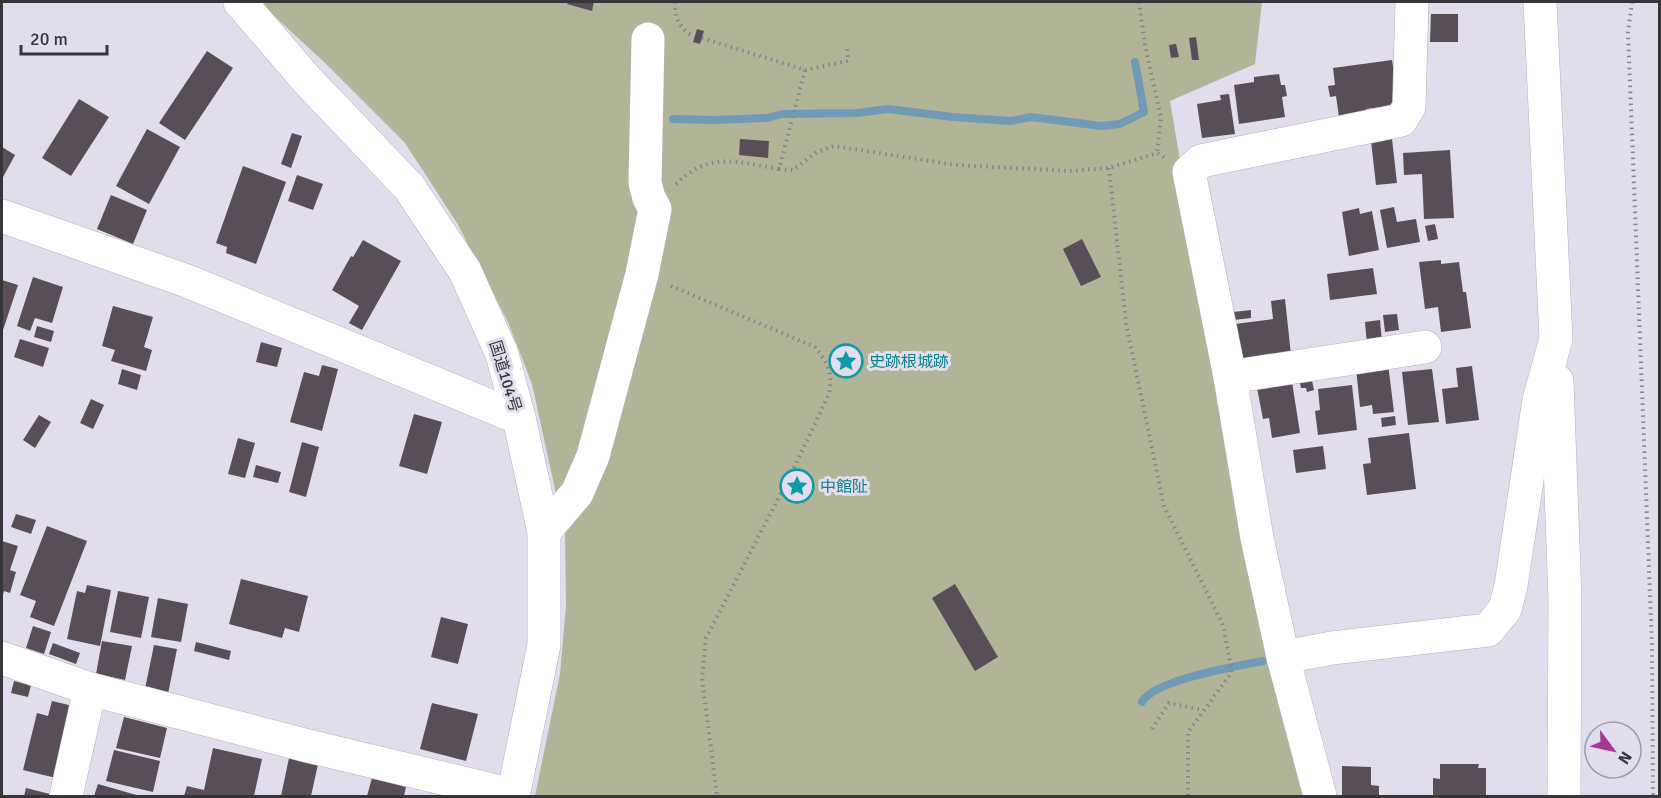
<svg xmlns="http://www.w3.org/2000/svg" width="1661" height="798" font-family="Signika,'Noto Sans JP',sans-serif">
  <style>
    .green { fill: #b1b496 }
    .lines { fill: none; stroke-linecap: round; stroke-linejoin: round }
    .stream { stroke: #709ab5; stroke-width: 8 }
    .building { fill: #594e57 }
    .minor-casing { stroke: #b3afbd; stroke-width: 34 }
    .highway-casing { stroke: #b3afbd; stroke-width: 34 }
    .path { stroke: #84828b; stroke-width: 4; stroke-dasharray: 1.5 4.5; stroke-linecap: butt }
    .minor { stroke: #fff; stroke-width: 33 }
    .highway { stroke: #fff; stroke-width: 33 }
    .labels { text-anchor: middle; stroke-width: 6; stroke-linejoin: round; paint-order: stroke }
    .culture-label { font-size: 16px; fill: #0d838f; stroke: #e1ddec; text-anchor: start }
    .street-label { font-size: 16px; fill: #36353a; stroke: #e1ddec }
  </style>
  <rect width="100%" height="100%" fill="#e1ddec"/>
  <polygon class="green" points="262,2 1262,2 1255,64 1170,101 1183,178 1307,773 1302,796 535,796 560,674 566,605 565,535 532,384 508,322 457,223 405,143 323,61 273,15"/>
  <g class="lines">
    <g class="stream">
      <polyline points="673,119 714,120 767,118 782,114 857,113 888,109 953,117 1011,121 1031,117 1101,126 1120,124 1144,112 1135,62"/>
      <path d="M1142 702C1154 680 1237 666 1263 661"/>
    </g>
  </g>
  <g class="building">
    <polygon points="568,2 594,2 592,11 567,4"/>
    <polygon points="1431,14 1458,14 1458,42 1430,42"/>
    <polygon points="697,29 704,31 700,44 693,42"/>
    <polygon points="1196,37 1199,60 1192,60 1189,38"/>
    <polygon points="1176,44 1179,57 1171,58 1169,45"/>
    <polygon points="207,51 233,68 185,140 159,123"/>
    <polygon points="1392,60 1399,105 1366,109 1367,114 1339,117 1336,96 1330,97 1328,86 1335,85 1333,68"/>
    <polygon points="1279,74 1281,85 1285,85 1287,96 1282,97 1285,117 1239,124 1234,85 1254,82 1254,77"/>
    <polygon points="1229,94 1235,134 1202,138 1197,104 1221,100 1220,95"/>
    <polygon points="79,99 109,117 71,176 42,158"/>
    <polygon points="147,129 180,147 149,204 116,186"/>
    <polygon points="292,133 302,136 291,168 281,164"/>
    <polygon points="740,139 769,141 768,158 739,155"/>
    <polygon points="1392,139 1397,183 1376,185 1371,141"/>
    <polygon points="2,147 15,155 2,179"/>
    <polygon points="1450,150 1454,218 1424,219 1422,174 1404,175 1403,153"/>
    <polygon points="243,166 286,182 256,264 226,253 227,247 216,243"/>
    <polygon points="297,175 323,184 313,210 288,201"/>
    <polygon points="111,195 147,210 133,244 97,229"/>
    <polygon points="1394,207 1397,222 1416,219 1420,242 1387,248 1380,210"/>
    <polygon points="1359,208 1360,214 1372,211 1379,250 1349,256 1342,212"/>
    <polygon points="1435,224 1438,239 1428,241 1425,226"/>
    <polygon points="1082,239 1101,277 1081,286 1063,249"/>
    <polygon points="363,240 401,261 362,330 349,323 359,306 332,290 351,256 353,257"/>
    <polygon points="1441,260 1441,264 1459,262 1463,292 1466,292 1471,328 1441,332 1438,307 1425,309 1419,262"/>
    <polygon points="1373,268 1377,294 1330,300 1327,274"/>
    <polygon points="33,277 63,287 52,323 35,318 30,331 17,326"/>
    <polygon points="2,280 18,285 2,333"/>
    <polygon points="1285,299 1291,355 1239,362 1235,324 1273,319 1271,301"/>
    <polygon points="113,306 153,317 144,347 152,350 146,371 111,361 115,350 102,346"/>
    <polygon points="1251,310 1251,318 1234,320 1233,312"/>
    <polygon points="1397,314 1399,330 1385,332 1383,315"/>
    <polygon points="1380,320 1382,343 1367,345 1365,322"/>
    <polygon points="37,326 54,331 51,342 34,337"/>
    <polygon points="20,339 49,348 43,367 14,357"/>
    <polygon points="261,342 282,348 277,367 256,362"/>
    <polygon points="1388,364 1394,412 1373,414 1372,405 1360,407 1356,368"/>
    <polygon points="322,365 338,369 322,431 290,422 304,372 319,376"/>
    <polygon points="1472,366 1479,420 1446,424 1442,389 1458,387 1456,368"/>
    <polygon points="122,369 141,375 137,390 118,384"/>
    <polygon points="1432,369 1439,422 1408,425 1402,372"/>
    <polygon points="1311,376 1314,390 1307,392 1306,388 1301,388 1299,379"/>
    <polygon points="1292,382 1300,433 1272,438 1269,418 1263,419 1257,388"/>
    <polygon points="1352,385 1357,430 1318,435 1315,411 1320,410 1318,389"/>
    <polygon points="91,399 104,405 93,429 80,423"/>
    <polygon points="414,414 442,422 427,474 399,466"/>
    <polygon points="39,415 51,422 35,448 23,440"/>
    <polygon points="1395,416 1396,425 1382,427 1381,418"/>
    <polygon points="1409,433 1416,489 1367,495 1363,464 1371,463 1368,438"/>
    <polygon points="238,438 255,443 245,478 228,474"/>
    <polygon points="302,442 319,447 306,497 289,492"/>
    <polygon points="1323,446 1326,469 1296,473 1293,450"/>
    <polygon points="256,465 281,472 278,483 253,477"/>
    <polygon points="16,514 36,520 31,534 11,527"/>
    <polygon points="47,526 87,541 54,626 30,617 36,601 20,595"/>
    <polygon points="2,541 18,546 10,570 16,572 10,593 4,591 2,598"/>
    <polygon points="241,579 308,596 299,632 285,628 282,638 229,624"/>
    <polygon points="955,584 998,657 975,671 932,598"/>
    <polygon points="87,585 111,590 100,646 67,639 77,591 85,593"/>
    <polygon points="118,591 149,597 141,638 110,632"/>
    <polygon points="158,598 188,604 181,642 151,637"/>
    <polygon points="441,617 468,624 458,664 431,657"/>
    <polygon points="33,626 51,632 44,654 26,648"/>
    <polygon points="102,641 132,646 125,680 96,674"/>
    <polygon points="196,642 231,651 229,660 194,651"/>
    <polygon points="53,643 80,653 76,664 49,654"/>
    <polygon points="154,645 177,649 168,694 145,689"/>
    <polygon points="14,681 31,685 28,697 11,693"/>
    <polygon points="52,701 73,706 56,778 23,770 37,713 48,716"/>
    <polygon points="432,703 478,714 466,761 420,749"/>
    <polygon points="124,717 167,728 160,758 116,748"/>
    <polygon points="213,748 262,759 254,796 184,796 187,786 204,790"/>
    <polygon points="114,750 160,761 153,792 106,781"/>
    <polygon points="289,758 318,764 311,796 281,796"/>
    <polygon points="1440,764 1479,764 1478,768 1486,768 1486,796 1433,796 1433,778 1440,779"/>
    <polygon points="1342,766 1371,767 1371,785 1379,786 1379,796 1342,796"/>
    <polygon points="372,778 406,787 404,796 367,796"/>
    <polygon points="98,784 140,796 94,796"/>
    <polygon points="26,788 54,795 54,796 24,796"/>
  </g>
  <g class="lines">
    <g class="minor-casing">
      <g id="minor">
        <polyline points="2,216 187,281 519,418"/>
        <polyline points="1230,377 1425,347"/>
        <polyline points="1557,381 1565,599 1564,796"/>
        <polyline points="544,532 577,493 593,456 642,274 655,209 649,198 645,183 648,39"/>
        <polyline points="1283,657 1332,648 1488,630 1505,609 1511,586 1539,400 1556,339 1540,2"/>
        <polyline points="2,658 90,689 308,746 513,795"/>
        <polyline points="66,796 90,689"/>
        <polyline points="1320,796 1283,657 1257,538 1230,377 1189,172 1201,161 1401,120 1409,107 1412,2"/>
      </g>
    </g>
    <g class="highway-casing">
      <polyline id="highway" points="240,2 307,80 409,187 465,271 502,354 519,418 544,532 544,645 513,796"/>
    </g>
    <g class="path">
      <path d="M675 2C675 17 678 26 691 35"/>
      <polyline points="1139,2 1145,45 1161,118 1157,153"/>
      <polyline points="1632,2 1628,32 1652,645 1653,796"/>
      <polyline points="702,38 805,70 779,169 793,170 817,152 834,146 956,165 1070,171 1109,168 1157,153 1165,158"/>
      <polyline points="805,70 848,61 847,45"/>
      <polyline points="1109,168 1126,323 1164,506 1223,625 1232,672 1188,732 1188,796"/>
      <path d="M676 184C709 151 738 162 779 169"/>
      <path d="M671 286 815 347C828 363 833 374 829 394L793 470 706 638 702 679 717 796"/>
      <polyline points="1152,729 1169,703 1203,710"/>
    </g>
    <use href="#minor" class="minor"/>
    <use href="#highway" class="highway"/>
  </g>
  <defs>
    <g id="sight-ring" transform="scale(1.725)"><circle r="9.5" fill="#e1ddec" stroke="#0f9aa8" stroke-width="1.5"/><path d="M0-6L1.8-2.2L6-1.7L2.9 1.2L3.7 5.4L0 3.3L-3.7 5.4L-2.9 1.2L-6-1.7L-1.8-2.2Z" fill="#0f9aa8"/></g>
  </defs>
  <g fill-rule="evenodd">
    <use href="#sight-ring" x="846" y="361"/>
    <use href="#sight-ring" x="797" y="486"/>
  </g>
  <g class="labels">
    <g class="culture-label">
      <text x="869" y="367">史跡根城跡</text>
      <text x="820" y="492">中館阯</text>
    </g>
    <g class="street-label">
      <text transform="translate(506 376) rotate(73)" y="6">国道104号</text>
    </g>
  </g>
  <rect width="1661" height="798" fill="none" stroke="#36353a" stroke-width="6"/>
  <g transform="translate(1613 750) rotate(123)"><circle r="28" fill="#e1ddec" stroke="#9d9aa5" stroke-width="1.5"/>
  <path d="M0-4.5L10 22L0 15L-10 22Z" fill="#a53795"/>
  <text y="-9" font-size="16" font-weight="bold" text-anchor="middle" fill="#36353a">N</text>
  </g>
  <path d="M21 45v9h86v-9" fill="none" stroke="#36353a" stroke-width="3"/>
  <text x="30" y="45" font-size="18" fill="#36353a" stroke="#e1ddec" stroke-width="4.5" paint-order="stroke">20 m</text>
</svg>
